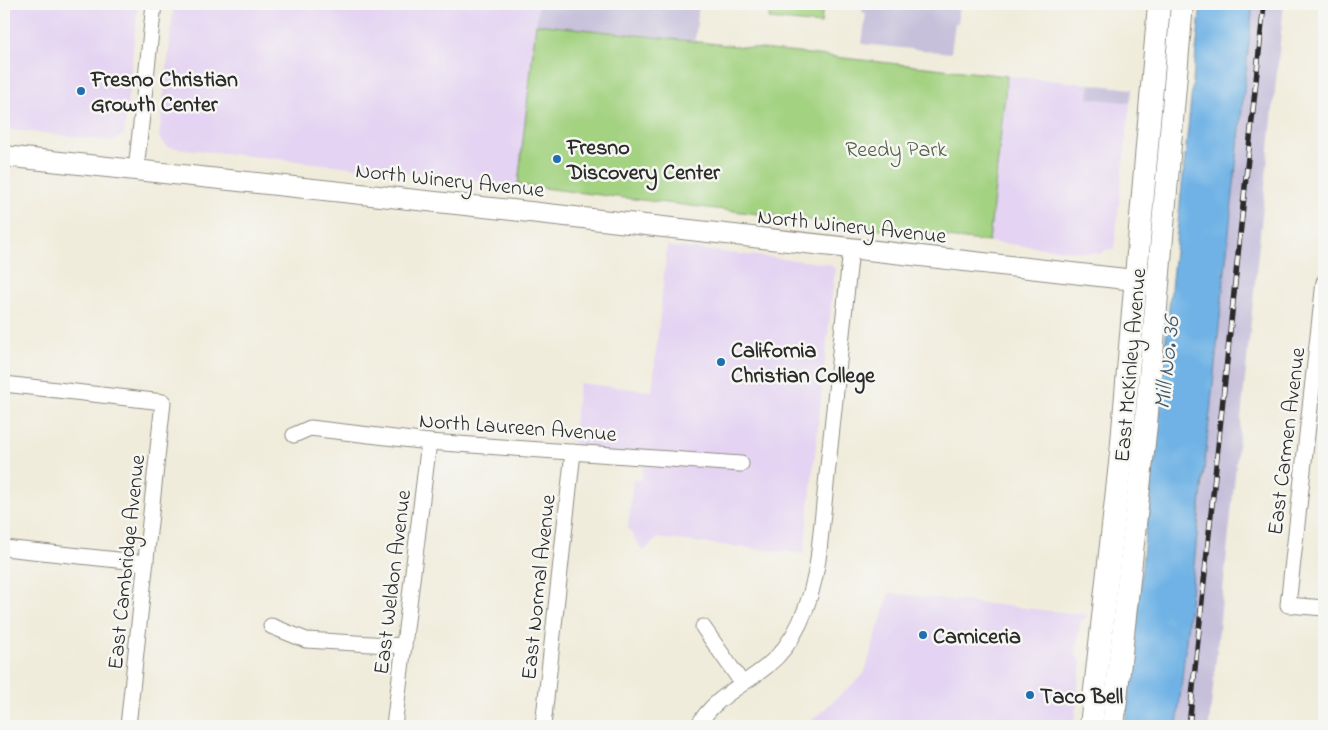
<svg xmlns="http://www.w3.org/2000/svg" width="1328" height="730" font-family="'Indie Flower',sans-serif">
  <style>
    .built { fill: #e4d3f2 }
    .industrial { fill: #c6c0da }
    .green { fill: #a3d280; stroke: #677e56 }
    .water { fill: #70b2e5; stroke: #4e6e88 }
    .lines { fill: none; stroke-linecap: round; stroke-linejoin: round }
    .street-casing { stroke: #8e8c83; stroke-width: 17 }
    .secondary-casing { stroke: #8e8c83; stroke-width: 22 }
    .primary-casing { stroke: #8e8c83; stroke-width: 24 }
    .street { stroke: #fff; stroke-width: 15 }
    .secondary { stroke: #fff; stroke-width: 20 }
    .primary { stroke: #fff; stroke-width: 22 }
    .rail-casing { stroke: #2b2b2b; stroke-width: 5.5 }
    .rail { stroke: #f6f6f2; stroke-width: 4; stroke-dasharray: 11; stroke-linecap: butt }
    .poi-dot { fill: #1f6fb2; stroke: #f6f6f2; stroke-width: 2 }
    .labels { text-anchor: middle; stroke-width: 5; stroke-linejoin: round; paint-order: stroke }
    .poi-label { font-size: 22px; font-weight: bold; fill: #2b2b2b; stroke: #f6f6f2; text-anchor: start }
    .park-label { font-size: 22px; fill: #4f5d44; stroke: #f6f6f2 }
    .street-label { font-size: 22px; fill: #2b2b2b; stroke: #f6f6f2 }
    .water-label { font-size: 24px; font-style: italic; fill: #435a6c; stroke: #f6f6f2 }
  </style>
  <rect width="100%" height="100%" fill="#f6f6f2"/>
  <filter id="ink" filterUnits="userSpaceOnUse"><feTurbulence type="fractalNoise" baseFrequency=".02" numOctaves="2"/><feDisplacementMap in="SourceGraphic" scale="10" xChannelSelector="R" yChannelSelector="G"/><feConvolveMatrix kernelMatrix="1 2 1 2 8 2 1 2 1" color-interpolation-filters="sRGB"/></filter>
  <filter id="wash" filterUnits="userSpaceOnUse"><feTurbulence type="fractalNoise" baseFrequency=".0096" numOctaves="4" result="noise"/><feDisplacementMap in="SourceGraphic" scale="20" xChannelSelector="R" yChannelSelector="G"/><feGaussianBlur stdDeviation="1.12" result="paint"/><feColorMatrix in="noise" values="0 0 0 0 0 0 0 0 0 0 0 0 0 0 0 0 0 1.4 0 .05"/><feComposite in="paint" operator="in"/></filter>
  <g filter="url(#wash)">
    <rect width="100%" height="100%" fill="#f0ecdb"/>
    <g class="built">
      <polygon points="4,4 138,4 124,134 114,141 4,129"/>
      <polygon points="174,4 538,4 518,185 167,147 159,138"/>
      <polygon points="1007,76 1090,84 1089,98 1130,103 1114,250 1107,249 1101,254 989,242"/>
      <polygon points="667,246 830,264 835,269 804,554 657,538 643,552 628,528 633,479 641,480 643,463 582,450 570,440 563,438 573,438 579,383 652,391"/>
      <polygon points="889,593 1089,615 1080,622 1076,655 1081,661 1074,726 805,726 864,674"/>
    </g>
    <g class="industrial">
      <polygon points="538,4 699,4 695,41 536,24"/>
      <polygon points="863,4 960,4 958,23 955,23 951,53 862,44 866,13 862,12"/>
      <polygon points="1253,4 1284,4 1209,726 1177,726"/>
      <polygon points="1090,84 1132,89 1130,103 1088,98"/>
    </g>
    <g class="green">
      <polygon points="770,4 823,4 821,24 769,19"/>
      <polygon points="536,24 1007,76 989,242 518,185"/>
    </g>
    <polygon class="water" points="1201,4 1253,4 1177,726 1125,726"/>
  </g>
  <g filter="url(#ink)">
    <g class="lines">
      <g class="street-casing">
        <g id="street">
          <polyline points="136,170 154,4"/>
          <polyline points="1324,282 1288,605 1324,608"/>
          <polyline points="4,384 163,402 128,726"/>
          <polyline points="294,435 310,428 429,442 741,464"/>
          <polyline points="4,548 146,563"/>
          <polyline points="271,626 306,640 404,646"/>
          <polyline points="703,627 742,683"/>
          <polyline points="394,726 429,442"/>
          <polyline points="543,726 573,452"/>
          <path d="M698 726C713 698 743 686 767 666 798 641 812 598 818 560L851 249"/>
        </g>
      </g>
      <g class="secondary-casing">
        <polyline id="secondary" points="4,156 521,211 1152,282"/>
      </g>
      <g class="primary-casing">
        <g id="primary">
          <polyline points="1091,726 1121,454 1159,4"/>
          <polyline points="1113,726 1146,424 1182,4"/>
        </g>
      </g>
      <use href="#street" class="street"/>
      <use href="#secondary" class="secondary"/>
      <use href="#primary" class="primary"/>
      <g class="rail-casing">
        <polyline id="rail" points="1189,726 1264,4"/>
      </g>
      <use href="#rail" class="rail"/>
    </g>
  </g>
  <g class="poi-dot">
    <circle cx="81" cy="91" r="5"/>
    <circle cx="557" cy="159" r="5"/>
    <circle cx="721" cy="362" r="5"/>
    <circle cx="923" cy="635" r="5"/>
    <circle cx="1030" cy="695" r="5"/>
  </g>
  <g class="labels">
    <g class="poi-label">
      <text x="91" y="86">Fresno Christian<tspan x="91" dy="25">Growth Center</tspan></text>
      <text x="567" y="154">Fresno<tspan x="567" dy="25">Discovery Center</tspan></text>
      <text x="731" y="357">California<tspan x="731" dy="25">Christian College</tspan></text>
      <text x="933" y="643">Carniceria</text>
      <text x="1040" y="703">Taco Bell</text>
    </g>
    <g class="park-label">
      <text x="896" y="156">Reedy Park</text>
    </g>
    <g class="street-label">
      <text transform="translate(450 179) rotate(6)" y="8">North Winery Avenue</text>
      <text transform="translate(852 225) rotate(6)" y="8">North Winery Avenue</text>
      <text transform="translate(1129 365) rotate(-85)" y="8">East McKinley Avenue</text>
      <text transform="translate(518 426) rotate(4)" y="8">North Laureen Avenue</text>
      <text transform="translate(1285 441) rotate(-83)" y="8">East Carmen Avenue</text>
      <text transform="translate(125 562) rotate(-84)" y="8">East Cambridge Avenue</text>
      <text transform="translate(391 582) rotate(-83)" y="8">East Weldon Avenue</text>
      <text transform="translate(537 587) rotate(-84)" y="8">East Normal Avenue</text>
    </g>
    <g class="water-label">
      <text transform="translate(1166 363) rotate(-84)" y="8">Mill No. 36</text>
    </g>
  </g>
  <rect width="1328" height="730" fill="none" stroke="#f6f6f2" stroke-width="20"/>
</svg>
